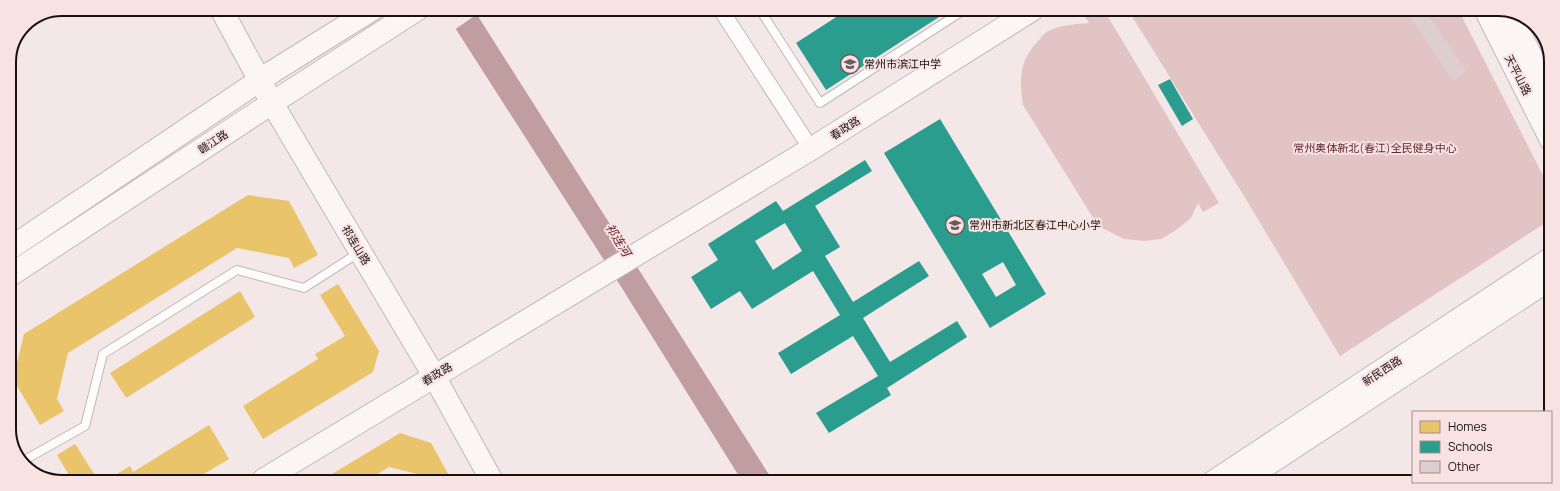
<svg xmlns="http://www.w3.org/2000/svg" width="1560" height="491" font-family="Manrope,'Noto Sans SC',sans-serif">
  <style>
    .green { fill: #e2c4c5 }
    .water { fill: #c09d9f }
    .pier { fill: #f4e7e7 }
    .homes { fill: #e9c46a }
    .schools { fill: #2a9d8f; fill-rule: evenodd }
    .building { fill: #ddcfcf }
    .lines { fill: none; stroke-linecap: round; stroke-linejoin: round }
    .lane-casing { stroke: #c1b8b8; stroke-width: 10 }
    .street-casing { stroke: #c1b8b8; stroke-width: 17 }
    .secondary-casing { stroke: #c1b8b8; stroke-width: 24 }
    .lane { stroke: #fdfbfb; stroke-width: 8 }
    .street { stroke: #fdfbfb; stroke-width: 15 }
    .secondary { stroke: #fbf5f5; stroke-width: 22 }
    .labels { text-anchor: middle; stroke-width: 4; stroke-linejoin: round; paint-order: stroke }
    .poi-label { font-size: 11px; fill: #191111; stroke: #f9e2e2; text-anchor: start }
    .street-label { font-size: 11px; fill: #191111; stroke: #f9e2e2 }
    .park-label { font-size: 11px; fill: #60262d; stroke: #f9e2e2 }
    .water-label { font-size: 12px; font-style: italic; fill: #5f252c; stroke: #f9e2e2 }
    .rim { fill: none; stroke: #191111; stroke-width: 2 }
  </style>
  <rect width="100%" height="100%" fill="#f4e7e7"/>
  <g class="green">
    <path d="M259 9H315C297 19 277 15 259 9Z"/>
    <path d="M1090 10H1104L1219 203 1203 212 1198 203 1191 218 1176 230 1161 239 1144 241 1124 239 1104 229 1092 216 1023 105C1019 78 1019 60 1040 39 1042 36 1045 32 1049 31 1061 25 1075 24 1089 23L1083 14Z"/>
    <polygon points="1128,10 1459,11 1550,189 1550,220 1340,356 1244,196"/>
  </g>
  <polygon class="water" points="443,9 474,10 773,481 742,481 620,285"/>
  <polygon class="pier" points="441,9 476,10 479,13 454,30"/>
  <g class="homes">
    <polygon points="248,195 289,201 318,255 294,268 289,258 237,248 68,353 57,399 64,411 40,425 13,379 24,334"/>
    <polygon points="338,284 379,351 373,372 263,439 243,406 318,359 315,354 345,336 320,295"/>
    <polygon points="240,291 255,317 126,398 110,373"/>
    <polygon points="209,425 229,459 194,480 107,480 130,466 133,472"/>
    <polygon points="400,433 431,443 452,481 421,481 417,474 389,467 366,481 322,480"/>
    <polygon points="75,444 98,480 72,480 57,455"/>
  </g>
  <g class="schools">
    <polygon points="847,10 950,10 826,90 796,43"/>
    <polygon points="1170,79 1193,119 1182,126 1158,85"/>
    <path d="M940 119 1046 294 990 328 884 153ZM1003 262 1016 285 996 297 982 274Z"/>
    <path d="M865 160 872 171 815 206 840 247 825 256 853 302 919 261 929 276 863 318 890 362 957 321 967 337 887 388 891 395 829 433 816 413 878 376 853 336 791 374 778 353 840 315 813 271 752 309 740 291 711 309 691 277 718 260 708 244 776 201 783 211ZM785 223 802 251 773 270 755 241Z"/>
  </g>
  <polygon class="building" points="1406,11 1425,11 1467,71 1453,81"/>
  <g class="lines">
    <g class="lane-casing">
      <g id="lane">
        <polyline points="760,10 820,103 964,10"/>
        <polyline points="21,462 85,426 103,354 237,270 304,288 360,252"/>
      </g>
    </g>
    <g class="street-casing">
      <polyline id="street" points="721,10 811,149"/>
    </g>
    <g class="secondary-casing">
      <g id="secondary">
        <polyline points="221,9 272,103 434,376 492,481"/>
        <polyline points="1486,11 1551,140"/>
        <polyline points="1508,11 1551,95"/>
        <polyline points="9,249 272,72 373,9"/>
        <polyline points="9,276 272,103 418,9"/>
        <polyline points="263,480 811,149 1032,10"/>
        <polyline points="1213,482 1550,259"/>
        <polyline points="1241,482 1550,279"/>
      </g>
    </g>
    <use href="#lane" class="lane"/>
    <use href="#street" class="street"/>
    <use href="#secondary" class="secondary"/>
  </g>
  <defs>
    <g id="school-ring" transform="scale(1)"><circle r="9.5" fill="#f9e2e2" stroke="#665c5c" stroke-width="1.5"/><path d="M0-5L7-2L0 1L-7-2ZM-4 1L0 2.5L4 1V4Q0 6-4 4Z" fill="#665c5c"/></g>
  </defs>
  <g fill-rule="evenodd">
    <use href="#school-ring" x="850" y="64"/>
    <use href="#school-ring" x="955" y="225"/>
  </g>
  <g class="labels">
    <g class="poi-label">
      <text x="864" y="68">常州市滨江中学</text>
      <text x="969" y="229">常州市新北区春江中心小学</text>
    </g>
    <g class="street-label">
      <text transform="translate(1518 75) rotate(63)" y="4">天平山路</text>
      <text transform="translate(845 128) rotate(-32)" y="4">春政路</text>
      <text transform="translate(213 142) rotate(-33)" y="4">赣江路</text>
      <text transform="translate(356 245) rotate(59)" y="4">祁连山路</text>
      <text transform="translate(1382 371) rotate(-33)" y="4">新民西路</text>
      <text transform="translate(437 374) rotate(-31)" y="4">春政路</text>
    </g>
    <g class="park-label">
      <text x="1375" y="152">常州奥体新北(春江)全民健身中心</text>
    </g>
    <g class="water-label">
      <text transform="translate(618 240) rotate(58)" y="4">祁连河</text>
    </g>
  </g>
  <path d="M0 0H1560V491H0ZM62 16H1498A46 46 0 0 1 1544 62V429A46 46 0 0 1 1498 475H62A46 46 0 0 1 16 429V62A46 46 0 0 1 62 16Z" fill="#f9e2e2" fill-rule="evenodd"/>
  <path class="rim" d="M62 16H1498A46 46 0 0 1 1544 62V429A46 46 0 0 1 1498 475H62A46 46 0 0 1 16 429V62A46 46 0 0 1 62 16Z"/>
  <rect x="1412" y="411" width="140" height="72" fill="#f9e2e2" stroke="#9f8e8e"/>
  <rect x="1420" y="421" width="20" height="12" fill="#e9c46a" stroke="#9f8e8e"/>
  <text x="1448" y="431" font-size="12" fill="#191111">Homes</text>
  <rect x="1420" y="441" width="20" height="12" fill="#2a9d8f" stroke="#9f8e8e"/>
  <text x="1448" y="451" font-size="12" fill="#191111">Schools</text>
  <rect x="1420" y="461" width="20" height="12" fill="#ddcfcf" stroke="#9f8e8e"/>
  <text x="1448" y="471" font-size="12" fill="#191111">Other</text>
</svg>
